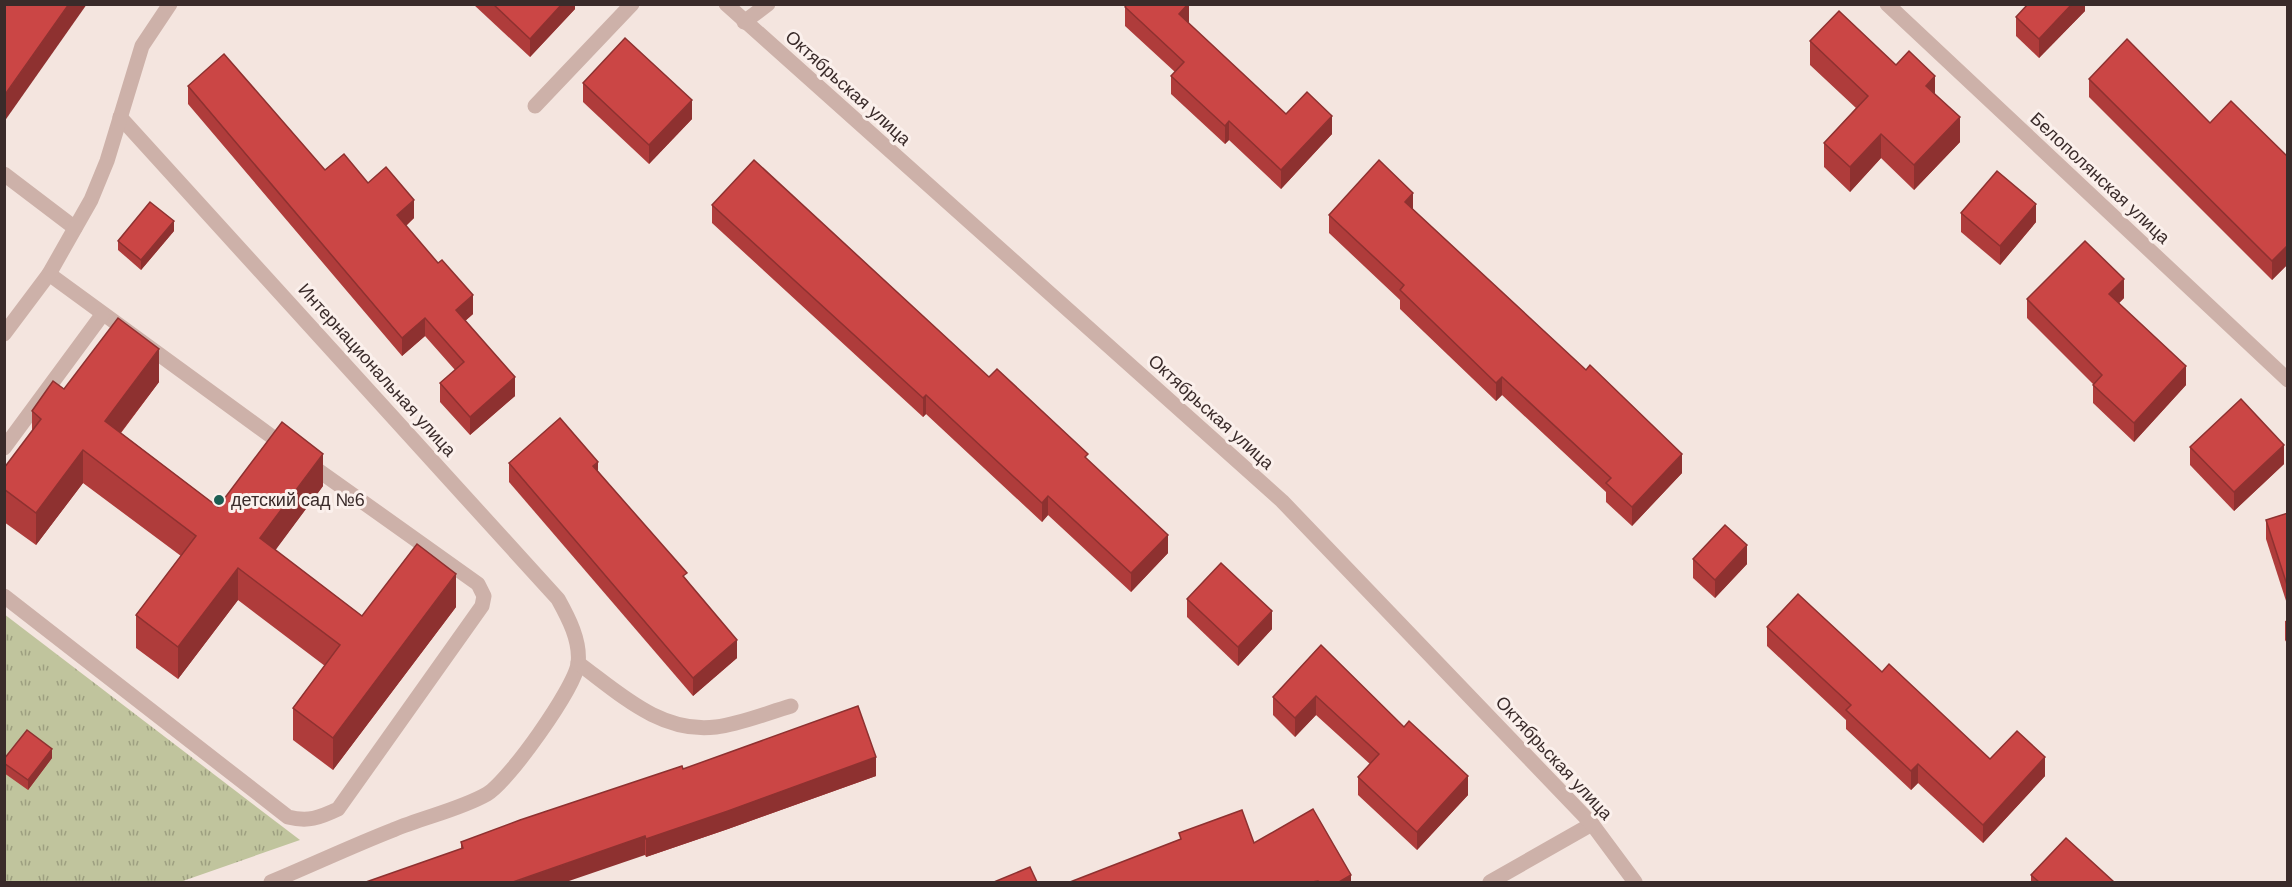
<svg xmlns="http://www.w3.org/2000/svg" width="2292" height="887" font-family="Helvetica,sans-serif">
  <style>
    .grass { fill: url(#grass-tufts) }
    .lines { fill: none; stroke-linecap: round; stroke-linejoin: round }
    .service { stroke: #cdb1a9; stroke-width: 15 }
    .minor { stroke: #cdb1a9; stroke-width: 15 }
    .tertiary { stroke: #cdb1a9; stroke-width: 15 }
    .wall { fill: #af3c3b }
    .shaded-wall { fill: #8e3130 }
    .building { fill: #cb4645; stroke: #8e3130; stroke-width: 1.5 }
    .poi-dot { fill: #1d5e53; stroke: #fbf0ec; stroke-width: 2 }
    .labels { text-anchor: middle; stroke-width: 6; stroke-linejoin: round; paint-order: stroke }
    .street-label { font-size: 18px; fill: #3a2b2a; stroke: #fbf0ec }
    .poi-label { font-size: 18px; fill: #3a2b2a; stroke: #fbf0ec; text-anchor: start }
  </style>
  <defs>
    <pattern id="grass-tufts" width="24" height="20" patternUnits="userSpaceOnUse" patternTransform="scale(1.5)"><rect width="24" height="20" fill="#c0c49d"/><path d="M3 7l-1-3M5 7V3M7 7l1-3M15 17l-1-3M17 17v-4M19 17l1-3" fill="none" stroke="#9d9f80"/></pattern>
  </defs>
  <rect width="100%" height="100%" fill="#f4e5df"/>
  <polygon class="grass" points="4,614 300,840 180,882 5,882"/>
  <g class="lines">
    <g class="service">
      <polyline points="535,106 632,4"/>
      <polyline points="4,174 75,228"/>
      <polyline points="49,274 286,447"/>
      <polyline points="4,448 102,315"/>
      <path d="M4 596 288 817C308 822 319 818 338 809L482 606 484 596 478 584 308 463"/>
    </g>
    <g class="minor">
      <polyline points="1887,4 2288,380"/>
      <polyline points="744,22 768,4"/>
      <path d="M120 117 558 599C568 617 581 641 578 664 574 689 509 781 487 794 459 810 423 817 393 830 352 846 312 865 271 882"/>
      <polyline points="4,334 49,274 91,200 107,161 142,46 170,4"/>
      <path d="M578 663C619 693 661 734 716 727 741 724 767 713 791 706"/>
      <polyline points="1490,882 1592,824"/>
    </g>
    <polyline class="tertiary" points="726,4 1282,501 1592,824 1635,882"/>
  </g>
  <g class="wall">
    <polygon points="473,4 575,4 575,9 530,57"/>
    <polygon points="1189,4 1189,22 1188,23 1286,114 1332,134 1281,189 1229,140 1225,144 1171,94 1171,76 1175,72 1125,26 1125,7"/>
    <polygon points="2085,4 2085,11 2039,58 2016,36 2016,17"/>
    <polygon points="1810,41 1896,65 1935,94 1960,142 1914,190 1881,158 1850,192 1824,167 1824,143 1856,108 1810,65"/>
    <polygon points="2089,79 2210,123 2288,157 2288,264 2272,280 2089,97"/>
    <polygon points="583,83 692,119 649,164 583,102"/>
    <polygon points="188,86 325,170 368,183 414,218 406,226 473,314 465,321 515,396 470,435 440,402 440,383 455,370 425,336 402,356 188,104"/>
    <polygon points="712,205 989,377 1088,460 1168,553 1131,592 1048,515 1042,522 926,414 923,417 712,223"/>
    <polygon points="1413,209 1682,473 1632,526 1606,502 1606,492 1502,395 1496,401 1400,309 1400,300 1329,233 1329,215"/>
    <polygon points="1961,213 2036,222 2000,265 1961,232"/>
    <polygon points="174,231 141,270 118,250 118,241"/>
    <polygon points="2124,298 2119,303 2186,385 2134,442 2093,403 2093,384 2027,318 2027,299"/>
    <polygon points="159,382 121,433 218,507 323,486 275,550 362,616 456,607 333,770 293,740 293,708 325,666 238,600 178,679 136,648 136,615 181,556 83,483 36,545 4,522 4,468 32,432 32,411 64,389"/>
    <polygon points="2190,447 2284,464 2234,511 2190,465"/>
    <polygon points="509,463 598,471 687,580 737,658 693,696 509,482"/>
    <polygon points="2288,513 2288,607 2266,539 2266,520"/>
    <polygon points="1693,559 1747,564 1715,598 1693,578"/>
    <polygon points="1187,599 1272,629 1238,666 1187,617"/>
    <polygon points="2288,620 2288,645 2285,640 2285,621"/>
    <polygon points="1767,627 1882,672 1990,759 2045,776 1983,843 1918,783 1911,790 1846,729 1846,720 1767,646"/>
    <polygon points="1321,645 1468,795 1417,850 1358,795 1358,777 1370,764 1316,715 1295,737 1273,715 1273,697"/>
    <polygon points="52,758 28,790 4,773 4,763"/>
    <polygon points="683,769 876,776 728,829 646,857 645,855 461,849 461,842"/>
    <polygon points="2031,875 2114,882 2031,882"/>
  </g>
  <g class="shaded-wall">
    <polygon points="69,4 87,4 4,122 4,96"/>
    <polygon points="562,4 575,4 575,9 530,57 530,39"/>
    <polygon points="1188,4 1189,4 1189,22 1179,33 1179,14"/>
    <polygon points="2072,4 2085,4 2085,11 2039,58 2039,39"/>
    <polygon points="1935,76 1935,100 1926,86"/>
    <polygon points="692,100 692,119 649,164 649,145"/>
    <polygon points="1332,116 1332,134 1281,189 1281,170"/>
    <polygon points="1960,117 1960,142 1914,190 1914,165"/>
    <polygon points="1229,121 1229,140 1225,144 1225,126"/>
    <polygon points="1881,134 1881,158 1850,192 1850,167"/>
    <polygon points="1413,193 1413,211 1405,202"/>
    <polygon points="414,200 414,218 397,234 397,215"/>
    <polygon points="2036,204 2036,222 2000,265 2000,246"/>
    <polygon points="174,221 174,231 141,270 141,260"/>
    <polygon points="2288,245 2288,264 2272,280 2272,261"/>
    <polygon points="2124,279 2124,298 2109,313 2109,294"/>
    <polygon points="473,295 473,314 456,329 456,310"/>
    <polygon points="425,318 425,336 402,356 402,338"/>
    <polygon points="159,349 159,382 105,453 105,421"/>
    <polygon points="2186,366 2186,385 2134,442 2134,423"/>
    <polygon points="515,377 515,396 470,435 470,417"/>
    <polygon points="1502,377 1502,395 1496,401 1496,383"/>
    <polygon points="926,395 926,414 923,417 923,398"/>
    <polygon points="2284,445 2284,464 2234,511 2234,492"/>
    <polygon points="83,450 83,483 36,545 36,513"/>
    <polygon points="323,454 323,486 260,571 260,538"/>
    <polygon points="1682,454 1682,473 1632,526 1632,507"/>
    <polygon points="598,462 598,481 593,466"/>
    <polygon points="1048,496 1048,515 1042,522 1042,503"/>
    <polygon points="1168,535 1168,553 1131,592 1131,573"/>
    <polygon points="1747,545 1747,564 1715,598 1715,580"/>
    <polygon points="238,568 238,600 178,679 178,647"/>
    <polygon points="456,574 456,607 333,770 333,738"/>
    <polygon points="1272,611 1272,629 1238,666 1238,647"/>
    <polygon points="737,640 737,658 693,696 693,678"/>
    <polygon points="1316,696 1316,715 1295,737 1295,718"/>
    <polygon points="52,749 52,758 28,790 28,780"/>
    <polygon points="876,757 876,776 728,829 646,857 646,839"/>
    <polygon points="2045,757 2045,776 1983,843 1983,825"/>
    <polygon points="1918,764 1918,783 1911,790 1911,771"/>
    <polygon points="1468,776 1468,795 1417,850 1417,832"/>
    <polygon points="645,836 645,855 566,882 513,882"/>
    <polygon points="1351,875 1351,882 1339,882"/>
  </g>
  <g class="building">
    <polygon points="4,4 69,4 4,96"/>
    <polygon points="493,4 562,4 530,39"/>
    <polygon points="1127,4 1188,4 1179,14 1286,114 1307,92 1332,116 1281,170 1229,121 1225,126 1171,76 1184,62 1125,7"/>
    <polygon points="2028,4 2072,4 2039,39 2016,17"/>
    <polygon points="1839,11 1896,65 1909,51 1935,76 1926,86 1960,117 1914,165 1881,134 1850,167 1824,143 1868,96 1810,41"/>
    <polygon points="625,38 692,100 649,145 583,83"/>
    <polygon points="2127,39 2210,123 2231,101 2288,157 2288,245 2272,261 2089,79"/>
    <polygon points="224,54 325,170 344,154 368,183 386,167 414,200 397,215 438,263 442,260 473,295 456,310 515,377 470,417 440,383 464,362 425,318 402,338 188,86"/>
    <polygon points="754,160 989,377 997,369 1088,454 1085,457 1168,535 1131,573 1048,496 1042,503 926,395 923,398 712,205"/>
    <polygon points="1379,160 1413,193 1405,202 1586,370 1590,365 1682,454 1632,507 1606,483 1611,478 1502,377 1496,383 1400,290 1404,285 1329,215"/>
    <polygon points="1997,171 2036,204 2000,246 1961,213"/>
    <polygon points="150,202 174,221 141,260 118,241"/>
    <polygon points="2085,241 2124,279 2109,294 2186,366 2134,423 2093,385 2102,375 2027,299"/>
    <polygon points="118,318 159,349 105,421 218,507 282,422 323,454 260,538 362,616 417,544 456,574 333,738 293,708 340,645 238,568 178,647 136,615 196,536 83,450 36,513 4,489 4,468 41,419 32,411 53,381 64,389"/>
    <polygon points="2241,399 2284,445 2234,492 2190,447"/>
    <polygon points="560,418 598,462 593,466 687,573 683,576 737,640 693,678 509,463"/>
    <polygon points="2288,513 2288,588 2266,520"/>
    <polygon points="1725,525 1747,545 1715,580 1693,559"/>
    <polygon points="1221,563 1272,611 1238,647 1187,599"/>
    <polygon points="1798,594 1882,672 1889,664 1990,759 2017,731 2045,757 1983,825 1918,764 1911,771 1846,710 1851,705 1767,627"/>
    <polygon points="1321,645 1404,727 1409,721 1468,776 1417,832 1358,777 1379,754 1316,696 1295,718 1273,697"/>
    <polygon points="858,706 876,757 728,811 646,839 645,836 513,882 366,882 463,848 461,842 520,820 682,766 683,769"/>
    <polygon points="27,730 52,749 28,780 4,763 4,759"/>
    <polygon points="1313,809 1351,875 1339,882 1319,882 1318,881 1312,882 1070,882 1181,839 1179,833 1242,810 1254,843"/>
    <polygon points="2066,838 2114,882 2039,882 2031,875"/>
    <polygon points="1030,867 1037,882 994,882"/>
  </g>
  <circle class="poi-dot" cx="219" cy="500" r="6"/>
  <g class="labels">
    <g class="street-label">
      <text transform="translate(848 88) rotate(42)" y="6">Октябрьская улица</text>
      <text transform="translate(2100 178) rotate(43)" y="6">Белополянская улица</text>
      <text transform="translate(377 370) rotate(48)" y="6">Интернациональная улица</text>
      <text transform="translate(1211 412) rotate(42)" y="6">Октябрьская улица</text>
      <text transform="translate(1554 758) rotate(47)" y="6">Октябрьская улица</text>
    </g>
    <g class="poi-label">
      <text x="231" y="506">детский сад №6</text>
    </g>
  </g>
  <rect width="2292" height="887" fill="none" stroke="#3a2b2a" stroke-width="12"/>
</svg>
